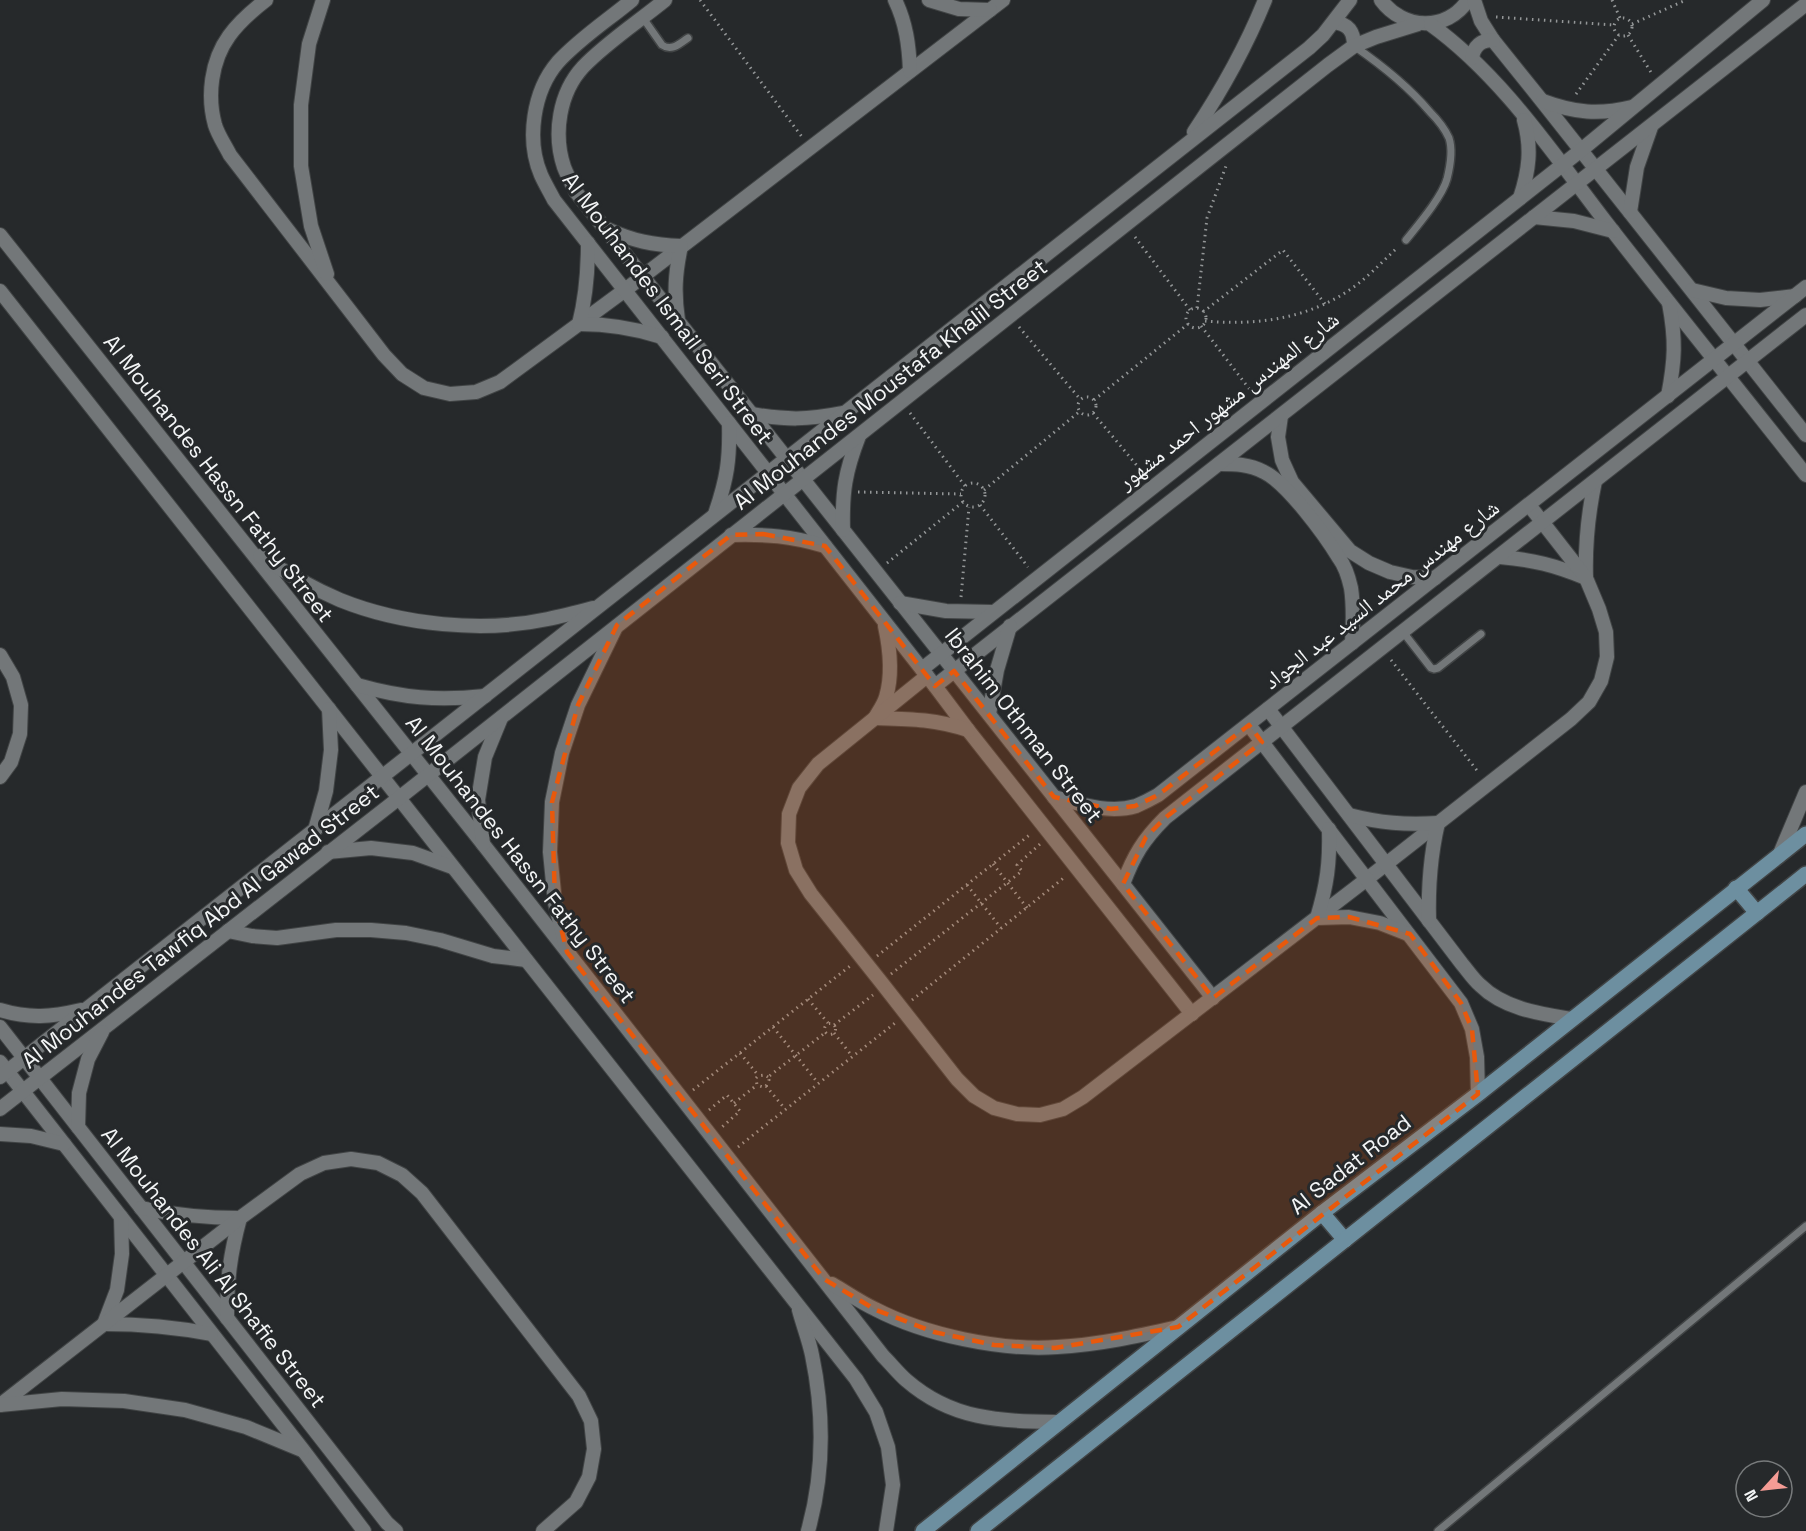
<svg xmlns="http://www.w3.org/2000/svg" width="1806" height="1531" font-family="'Space Grotesk','Noto Naskh Arabic',sans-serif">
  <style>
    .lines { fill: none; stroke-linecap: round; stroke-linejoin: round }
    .lane-casing { stroke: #414445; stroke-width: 10 }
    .street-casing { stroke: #414445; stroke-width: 16 }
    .secondary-casing { stroke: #414445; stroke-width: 18 }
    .path { stroke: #949798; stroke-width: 3; stroke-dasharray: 1.5 4.5; stroke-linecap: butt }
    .lane { stroke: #737779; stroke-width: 7 }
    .street { stroke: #737779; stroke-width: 14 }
    .secondary { stroke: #6d8fa0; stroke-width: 15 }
    .marked { fill: #e8590c; fill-opacity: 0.2; stroke: #e8590c; stroke-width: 4.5; stroke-dasharray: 12 8; stroke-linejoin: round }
    .labels { text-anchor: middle; stroke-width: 6; stroke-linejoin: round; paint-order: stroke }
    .street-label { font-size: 22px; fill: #f3f5f6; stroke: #26292b }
  </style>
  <rect width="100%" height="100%" fill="#26292b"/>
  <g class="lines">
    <g class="lane-casing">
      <g id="lane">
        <path d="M643 18 662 45C672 52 680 43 688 38"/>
        <path d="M1354 46C1383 66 1408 86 1430 112 1437 119 1445 129 1449 138 1453 150 1450 167 1447 179 1442 197 1418 225 1406 240"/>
        <polyline points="1403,632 1431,668 1434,669 1438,668 1481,634"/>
        <polyline points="1438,1531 1806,1226"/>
      </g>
    </g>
    <g class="street-casing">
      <g id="street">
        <path d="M266 0C253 10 239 22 229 36 211 61 207 96 215 125 218 135 225 145 230 155L384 355 402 374 424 388 450 394 476 392 500 382 625 290 1003 0"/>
        <polyline points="323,0 309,44 301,105 301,166 311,226 327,274"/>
        <path d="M632 0C608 20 580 38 558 62 533 91 526 140 541 175 545 184 550 192 554 200L935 686 968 730 1192 1014"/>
        <path d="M665 0C638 22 607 42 583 67 559 93 553 134 564 167 567 175 572 184 576 192L1213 998"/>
        <path d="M895 0C906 23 909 45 910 71"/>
        <polyline points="929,0 959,9 990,10"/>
        <path d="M1381 0C1403 30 1447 32 1468 0"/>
        <polyline points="1474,0 1481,21 1493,40 1542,101 1806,435"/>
        <path d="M1334 22C1348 24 1354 31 1354 46"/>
        <path d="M1430 24C1501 75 1552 152 1605 221 1671 306 1739 390 1806 475"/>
        <path d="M1472 58C1474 46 1481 40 1493 40"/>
        <path d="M1543 101C1575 113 1599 115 1632 107"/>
        <path d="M1194 132C1222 90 1246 47 1265 0"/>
        <path d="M1520 198C1529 171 1532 148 1524 120"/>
        <polyline points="1630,212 1637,167 1651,127"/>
        <polyline points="1534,217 1574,221 1613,231"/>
        <path d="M607 229C633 241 653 245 681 246 675 274 674 293 678 320"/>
        <path d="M0 235 483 844 883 1356C891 1364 898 1373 906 1380 953 1421 1001 1421 1060 1422"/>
        <path d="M588 243C588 271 586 297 579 324 608 324 634 328 662 337"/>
        <polyline points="1692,290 1726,298 1760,300 1795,296"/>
        <polyline points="0,291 856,1379 876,1412 888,1447 893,1485 886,1531"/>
        <path d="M1668 396C1675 360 1676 340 1669 303"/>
        <path d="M751 414C787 420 807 420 842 413"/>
        <polyline points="1281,416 1278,437 1282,460 1292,482 1350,551 1369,563 1390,572 1412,577 1435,578"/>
        <path d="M1219 464C1235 464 1249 464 1264 472 1287 483 1325 535 1339 558 1345 566 1349 579 1351 588 1354 607 1353 625 1352 643"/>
        <path d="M715 514C727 479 730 460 729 423"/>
        <path d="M843 530C842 492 845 472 859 436"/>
        <path d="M731 535C767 534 790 536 825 546"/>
        <path d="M260 556C286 573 312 588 340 600 402 625 483 633 548 619 563 616 578 612 593 608"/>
        <path d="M1500 557C1534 560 1554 565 1586 578 1585 545 1588 514 1595 481"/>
        <polyline points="900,603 946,611 993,612"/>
        <path d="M885 626C890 649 893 674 886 697 884 704 879 711 875 718 910 719 934 719 968 730"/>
        <polyline points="0,655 13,677 21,705 20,734 11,762 0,777"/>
        <polyline points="922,669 1580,151 1763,0"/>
        <polyline points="927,676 818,764 799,788 789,814 788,843 796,870 811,894 881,982 957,1079 974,1096 994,1108 1017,1114 1040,1115 1063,1109 1083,1097 1367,879 1571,719 1589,702 1601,681 1607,657 1606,632 1599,609 1586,578 1529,505"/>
        <path d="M357 685C403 698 437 701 485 696"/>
        <polyline points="935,686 1806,4"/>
        <path d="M1268 709 1462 964C1468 971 1473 979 1480 985 1504 1009 1541 1014 1572 1019"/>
        <polyline points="989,714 997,670 1010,626"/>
        <polyline points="1249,725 1461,1003 1472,1029 1477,1057 1478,1094"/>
        <path d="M1054 797C1080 804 1109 814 1136 806 1143 803 1151 799 1158 795L1806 287"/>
        <path d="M1349 815C1380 823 1405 825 1438 823 1430 857 1428 886 1429 921"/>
        <path d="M1329 829C1330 863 1327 885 1317 918L1349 917 1380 923 1408 934"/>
        <polyline points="315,830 326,791 331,750 329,709"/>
        <polyline points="483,844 478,800 485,757 501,718"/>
        <polyline points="328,852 371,848 413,853 452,867"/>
        <polyline points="1779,856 1806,792"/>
        <path d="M1123 884C1134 855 1143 840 1165 818L1806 315"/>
        <polyline points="228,931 252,936 277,938 336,930 371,930 406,933 440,940 493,956 526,960"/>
        <polyline points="566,947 555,903 550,852 552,802 562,753 578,705 615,629"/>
        <path d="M0 1010C30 1019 51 1017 81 1010"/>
        <polyline points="0,1027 387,1523 396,1531"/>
        <polyline points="0,1062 303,1450 364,1531"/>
        <polyline points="0,1077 1309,48 1323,35 1350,0"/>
        <polyline points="0,1109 399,798 1328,65 1354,46 1376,37 1418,24"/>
        <polyline points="78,1127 79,1093 88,1059 102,1032"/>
        <polyline points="0,1134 31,1136 64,1144"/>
        <path d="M141 1208C175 1215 205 1218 240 1218 230 1255 227 1279 227 1318"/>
        <path d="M121 1217 122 1254 117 1290 104 1324C141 1324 175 1327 211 1334"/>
        <path d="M832 1284C846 1292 860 1302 875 1309 925 1335 1001 1351 1057 1347 1098 1345 1138 1336 1178 1327"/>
        <path d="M799 1310C803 1325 809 1340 812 1355 824 1413 824 1474 808 1531"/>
        <polyline points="0,1405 240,1218 300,1174 324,1163 351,1159 378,1163 402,1175 422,1193 579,1396 591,1421 594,1449 589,1477 576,1502 543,1531"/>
        <polyline points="0,1405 62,1399 124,1401 185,1410 246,1427 302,1450"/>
      </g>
    </g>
    <g class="secondary-casing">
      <g id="secondary">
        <polyline points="1736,888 1757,913"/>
        <polyline points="1322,1213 1345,1240"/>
        <polyline points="923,1531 1322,1213 1478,1094 1806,834"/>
        <polyline points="978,1531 1806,874"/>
      </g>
    </g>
    <g class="path">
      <polyline points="700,0 802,137"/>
      <polyline points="1612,0 1620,18"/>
      <polyline points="1496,17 1614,25"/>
      <circle cx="1623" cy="27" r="9"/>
      <polyline points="1632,24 1686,0"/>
      <polyline points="1628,35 1652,74"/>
      <polyline points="1576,94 1619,35"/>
      <polyline points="1135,237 1190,310"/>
      <polyline points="1197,308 1207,218 1226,166"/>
      <circle cx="1196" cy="318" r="10"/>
      <polyline points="1203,312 1283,250 1325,304"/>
      <path d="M1205 321C1258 326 1312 318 1355 286 1370 275 1383 261 1397 248"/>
      <polyline points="1201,326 1251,391"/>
      <polyline points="1019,327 1080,399"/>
      <circle cx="1087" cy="406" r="9"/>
      <polyline points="1094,400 1188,324"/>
      <polyline points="910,413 965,486"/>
      <polyline points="1093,413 1144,474"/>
      <circle cx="973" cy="495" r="12"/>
      <polyline points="984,490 1079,412"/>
      <polyline points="858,492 961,494"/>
      <polyline points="980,505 1028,567"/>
      <polyline points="887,563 963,502"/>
      <polyline points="961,597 969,507"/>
      <polyline points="1391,660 1479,773"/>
      <polyline points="993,864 1027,908"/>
      <polyline points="967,885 1001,928"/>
      <polyline points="877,956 1032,833"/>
      <polyline points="891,974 1022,871 1017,865 1040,844"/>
      <polyline points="808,999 828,1023"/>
      <polyline points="912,1000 1066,876"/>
      <circle cx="830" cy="1029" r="5.5"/>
      <polyline points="834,1025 873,995"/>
      <polyline points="773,1027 818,1083"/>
      <polyline points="834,1033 852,1056"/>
      <polyline points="740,1053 758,1075"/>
      <polyline points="768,1077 765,1075 758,1076 756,1078 757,1085 763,1087 766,1086 769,1080 768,1077 826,1032"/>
      <polyline points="766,1086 785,1109"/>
      <polyline points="693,1090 850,966"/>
      <polyline points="734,1103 757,1085"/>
      <polyline points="709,1110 727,1095 740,1111 722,1127"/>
      <polyline points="738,1147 895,1023"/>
    </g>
    <use href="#lane" class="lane"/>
    <use href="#street" class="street"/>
    <use href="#secondary" class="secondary"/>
  </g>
  <path class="marked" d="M763 534 825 546 935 686 954 671 1054 797 1111 809 1135 806 1158 795 1249 725 1262 742 1165 818 1146 837 1123 884 1213 998 1317 918 1349 917 1410 934 1461 1003 1472 1029 1478 1094 1178 1327 1055 1348 994 1345 934 1332 876 1310 824 1279 567 952 555 903 552 802 578 705 617 625 731 535Z"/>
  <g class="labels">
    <g class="street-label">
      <text transform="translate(668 308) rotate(53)" y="8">Al Mouhandes Ismail Seri Street</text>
      <text transform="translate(890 384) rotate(-38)" y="8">Al Mouhandes Moustafa Khalil Street</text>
      <text transform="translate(1228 400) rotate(-38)" y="8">شارع المهندس مشهور احمد مشهور</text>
      <text transform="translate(219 478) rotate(52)" y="8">Al Mouhandes Hassn Fathy Street</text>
      <text transform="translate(1381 594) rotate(-38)" y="8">شارع مهندس محمد السيد عبد الجواد</text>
      <text transform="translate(1024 725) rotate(52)" y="8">Ibrahim Othman Street</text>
      <text transform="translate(521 859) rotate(52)" y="8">Al Mouhandes Hassn Fathy Street</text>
      <text transform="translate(200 926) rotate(-38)" y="8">Al Mouhandes Tawfiq Abd Al Gawad Street</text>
      <text transform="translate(1350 1164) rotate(-38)" y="8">Al Sadat Road</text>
      <text transform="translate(214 1267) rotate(52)" y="8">Al Mouhandes Ali Al Shafie Street</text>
    </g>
  </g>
  <g transform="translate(1764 1489) rotate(243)"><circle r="28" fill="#26292b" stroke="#787b7c" stroke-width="1.5"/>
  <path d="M0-4.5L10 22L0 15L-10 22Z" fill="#f59c95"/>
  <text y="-9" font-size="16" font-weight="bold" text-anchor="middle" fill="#f3f5f6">N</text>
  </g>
</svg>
